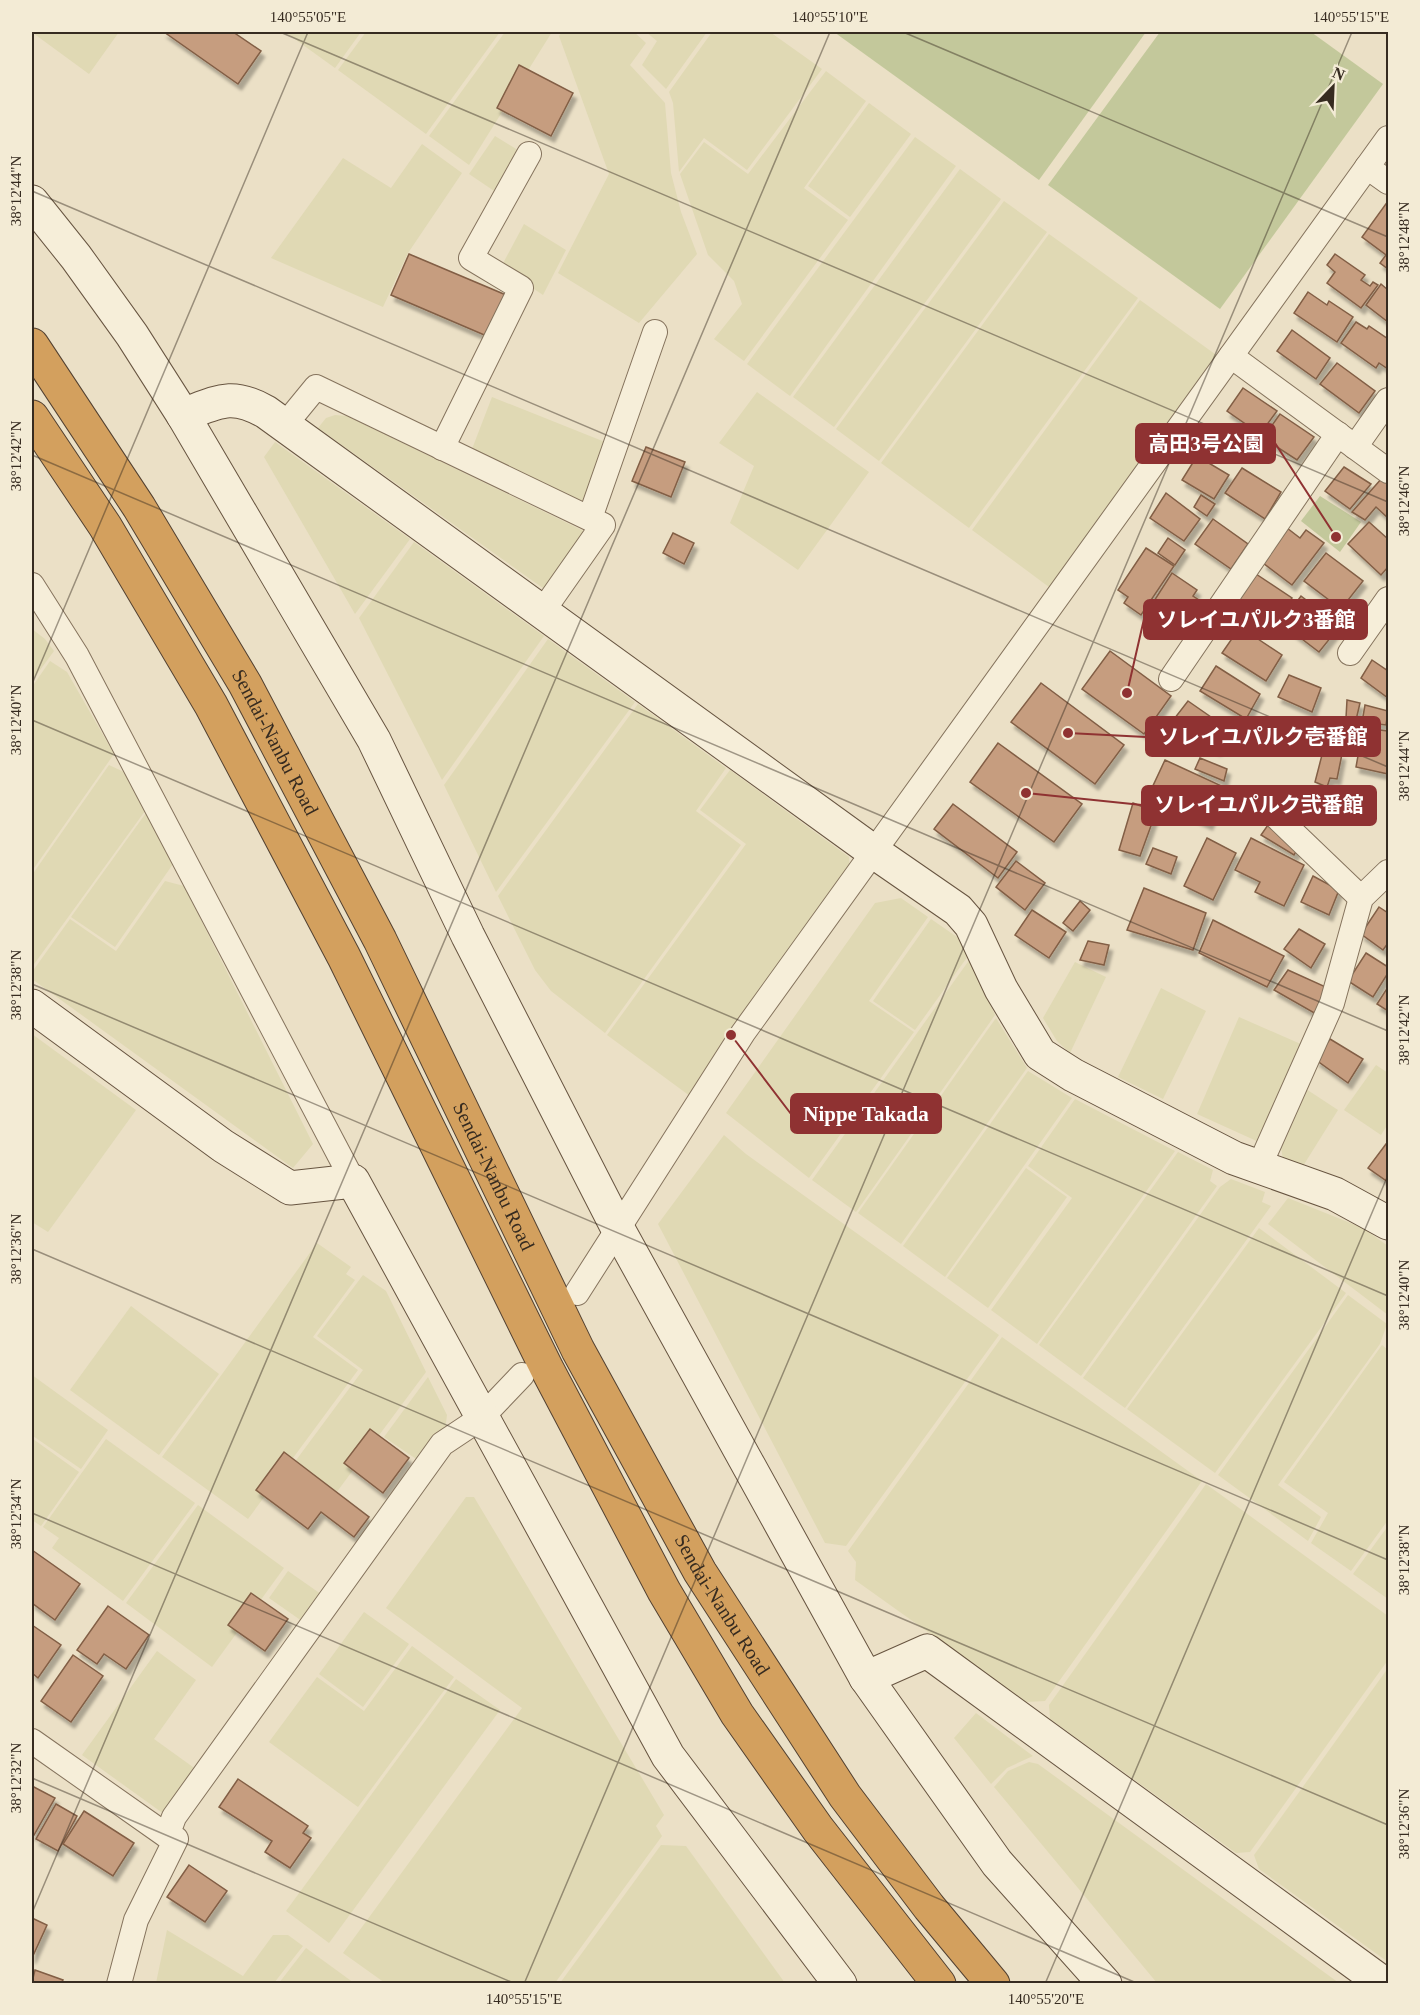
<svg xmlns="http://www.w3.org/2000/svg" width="1420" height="2015" font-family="'Times New Roman','Noto Sans JP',serif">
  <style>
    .farmland { fill: #e0d9b4 }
    .green { fill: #c3c89b }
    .building { fill: #c69d7f; stroke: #825e45; stroke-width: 1.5; filter: url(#shadow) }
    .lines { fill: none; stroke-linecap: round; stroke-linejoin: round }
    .street-casing { stroke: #85735d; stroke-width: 26 }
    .secondary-casing { stroke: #675440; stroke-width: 35 }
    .highway-casing { stroke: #534131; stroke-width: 35 }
    .street { stroke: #f6eed9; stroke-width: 24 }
    .secondary { stroke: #f6eed9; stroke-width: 33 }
    .highway { stroke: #d3a05e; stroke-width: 33 }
    .ticks { fill: none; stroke: #362b20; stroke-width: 1.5; stroke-opacity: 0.45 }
    .labels { text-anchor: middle; stroke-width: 6; stroke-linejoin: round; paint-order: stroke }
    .street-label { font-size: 20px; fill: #362b20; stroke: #f3ebd5 }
    .leader { fill: none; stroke: #8f3232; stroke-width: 2 }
    .callout-dot { fill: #8f3232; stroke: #f3ebd5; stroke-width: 2 }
    .callout { fill: #8f3232; stroke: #8f3232; stroke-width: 2 }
    .callout-label { font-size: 21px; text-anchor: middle; font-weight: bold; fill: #fff }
    .neatline { fill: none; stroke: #362b20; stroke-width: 2 }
    .ticks-label { font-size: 15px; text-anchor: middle; fill: #362b20 }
  </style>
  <defs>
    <filter id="shadow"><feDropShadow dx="3.5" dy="6" stdDeviation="1.5" flood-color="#0004"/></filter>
  </defs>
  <rect width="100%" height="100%" fill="#ebe0c6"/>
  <g class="farmland">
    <polygon points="32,32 119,32 89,74 33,33 32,35"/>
    <polygon points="285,32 361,32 335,68"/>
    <polygon points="366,32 500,32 426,134 338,70"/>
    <polygon points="505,32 552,32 469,165 429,136"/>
    <polygon points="562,32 634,32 646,43 630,65 665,103 671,173 681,212 697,254 639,323 558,273 609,174 559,36"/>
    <polygon points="646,32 707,32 666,89 642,65 657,41"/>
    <polygon points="712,32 770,32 822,69 747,170 704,138 679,172 673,103 669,92"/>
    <polygon points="826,71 866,101 804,188 848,220 744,361 714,339 742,304 734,281 708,255 680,174 704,142 748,174"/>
    <polygon points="869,103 911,134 850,217 808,186"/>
    <polygon points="495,136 531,158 506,199 469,174"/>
    <polygon points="915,137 956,166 790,396 747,364"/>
    <polygon points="422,144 462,173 408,253 383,307 271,258 343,158 391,188"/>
    <polygon points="960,169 1001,199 834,427 793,397"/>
    <polygon points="1004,201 1047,232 879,461 836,429"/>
    <polygon points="524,224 566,250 543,295 501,267"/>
    <polygon points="1049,234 1138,298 969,528 881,463"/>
    <polygon points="1140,300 1226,362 1057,593 972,530"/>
    <polygon points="757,392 869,472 798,570 730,523 754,466 719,443"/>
    <polygon points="492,397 615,446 597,508 472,449"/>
    <polygon points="335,415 347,416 594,536 557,598 318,428 326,418"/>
    <polygon points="275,442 410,539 355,614 264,457"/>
    <polygon points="414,542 544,636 442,780 359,618"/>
    <polygon points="32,629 45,639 54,651 32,681"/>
    <polygon points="548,639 635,702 496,892 444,785"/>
    <polygon points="50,661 67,672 114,754 32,871 32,687"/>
    <polygon points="638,704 726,768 696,811 741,845 605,1033 551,991 535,970 498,896"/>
    <polygon points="109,765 124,772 145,811 32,967 32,875"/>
    <polygon points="730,770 849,857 850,879 694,1099 607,1035 746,844 700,810"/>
    <polygon points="146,813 173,864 115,947 71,917"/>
    <polygon points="165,881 184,886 313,1144 293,1168 32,979 32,972 70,919 116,951"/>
    <polygon points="901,898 928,917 869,1001 914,1032 809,1178 726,1113 875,903"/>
    <polygon points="931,919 957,937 968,956 915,1030 873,1001"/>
    <polygon points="970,959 995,1015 856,1212 812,1180"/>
    <polygon points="1075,962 1106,977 1070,1053 1057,1041 1043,1018"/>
    <polygon points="1161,988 1206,1011 1163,1099 1118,1077"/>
    <polygon points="1239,1017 1303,1045 1261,1143 1197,1114"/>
    <polygon points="996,1018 1027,1068 901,1244 858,1213"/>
    <polygon points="32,1034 136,1110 48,1232 32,1222"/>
    <polygon points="1376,1065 1388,1073 1388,1124 1381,1135 1344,1110"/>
    <polygon points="1028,1071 1072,1098 945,1277 903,1246"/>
    <polygon points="1306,1089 1338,1110 1303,1166 1283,1159 1281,1148"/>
    <polygon points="1075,1099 1175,1151 1037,1344 991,1310 1072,1198 1028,1166"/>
    <polygon points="724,1135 746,1154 999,1335 846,1546 825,1543 658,1224"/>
    <polygon points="1178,1152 1213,1170 1210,1181 1217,1186 1081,1376 1039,1345"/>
    <polygon points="1026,1168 1067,1197 988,1308 947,1278"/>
    <polygon points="1231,1179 1265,1192 1262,1202 1271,1206 1125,1408 1083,1378 1220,1187"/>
    <polygon points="1288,1198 1363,1228 1388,1246 1388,1315 1268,1224"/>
    <polygon points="1259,1228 1346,1293 1215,1473 1127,1409"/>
    <polygon points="317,1243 351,1267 346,1274 355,1280 313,1337 358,1370 248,1519 162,1457"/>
    <polygon points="363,1275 386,1291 426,1372 336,1493 294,1463 363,1370 317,1336"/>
    <polygon points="1348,1295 1387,1324 1380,1344 1278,1485 1321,1517 1308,1541 1218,1475"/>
    <polygon points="131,1306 219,1374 159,1455 70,1390"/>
    <polygon points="1002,1337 1202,1481 1045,1701 1026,1702 855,1580 856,1562 848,1551"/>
    <polygon points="1382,1345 1388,1350 1388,1520 1351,1571 1311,1543 1328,1513 1284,1482"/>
    <polygon points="32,1375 108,1430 81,1469 33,1436 32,1437"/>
    <polygon points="428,1377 447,1415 444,1438 425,1465 384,1437"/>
    <polygon points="33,1439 79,1472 41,1526 32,1520"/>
    <polygon points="106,1439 195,1503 123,1601 52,1548 59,1538 43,1527"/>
    <polygon points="1206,1484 1388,1616 1388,1660 1250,1852 1236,1853 1050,1719 1049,1705"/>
    <polygon points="466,1497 474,1497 664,1815 656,1826 662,1836 555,1983 385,1983 343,1953 522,1708 386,1608"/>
    <polygon points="198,1505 284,1568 212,1667 126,1603"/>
    <polygon points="1388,1526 1388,1599 1353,1574"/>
    <polygon points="288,1571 328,1599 309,1626 269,1598"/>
    <polygon points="364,1612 409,1644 363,1707 319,1674"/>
    <polygon points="412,1646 454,1677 358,1807 269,1742 317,1677 364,1711"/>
    <polygon points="157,1651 196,1680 154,1739 204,1775 164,1814 82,1755"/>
    <polygon points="1388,1668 1388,1962 1259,1869 1254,1855"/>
    <polygon points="456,1679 500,1710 329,1943 286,1911"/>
    <polygon points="976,1713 1033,1756 1007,1768 991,1784 954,1738"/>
    <polygon points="1029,1762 1038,1764 1339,1983 1157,1983 994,1787 1008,1771"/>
    <polygon points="661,1845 686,1846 785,1983 560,1983"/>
    <polygon points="167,1930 243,1976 273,1935 288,1935 303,1946 274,1983 156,1983"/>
    <polygon points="306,1948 354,1983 279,1983"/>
  </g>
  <g class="green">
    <polygon points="834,32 1146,32 1039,180"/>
    <polygon points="1160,32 1311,32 1383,84 1220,309 1048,185"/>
    <polygon points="1320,496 1361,522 1340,552 1301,521"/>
  </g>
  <g class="building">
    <polygon points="164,32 233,32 261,51 238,84"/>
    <polygon points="519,65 573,93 551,136 497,108"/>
    <polygon points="1388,201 1388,269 1380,263 1386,255 1362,237"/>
    <polygon points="409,254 506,295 489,337 391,295"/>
    <polygon points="1335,254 1365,275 1361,280 1370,286 1373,282 1378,285 1361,308 1327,283 1335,272 1327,265"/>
    <polygon points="1381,284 1388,290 1388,322 1366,305"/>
    <polygon points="1308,292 1327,305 1329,301 1353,317 1337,342 1294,313"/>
    <polygon points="1356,322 1367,329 1369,326 1388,339 1388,369 1379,363 1376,368 1341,343"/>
    <polygon points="1292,330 1330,358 1316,379 1277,351"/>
    <polygon points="1337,363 1375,391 1359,413 1320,384"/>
    <polygon points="1243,388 1277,411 1260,434 1227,411"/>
    <polygon points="1280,414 1314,437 1297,460 1263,438"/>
    <polygon points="646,447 685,462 671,497 632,481"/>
    <polygon points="1197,456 1229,475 1214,499 1182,480"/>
    <polygon points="1344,467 1371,484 1350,509 1325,491"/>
    <polygon points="1242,468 1281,492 1265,519 1225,493"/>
    <polygon points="1382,478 1388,483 1388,518 1376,507 1365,520 1352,512"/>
    <polygon points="1166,493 1200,519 1184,541 1150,518"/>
    <polygon points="1201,495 1215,504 1207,516 1194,507"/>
    <polygon points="1213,519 1248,544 1231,569 1195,544"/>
    <polygon points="1369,522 1388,539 1388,567 1381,575 1348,544"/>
    <polygon points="1287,528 1300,538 1306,530 1324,543 1292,585 1263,563"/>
    <polygon points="673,533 694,543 684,564 663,553"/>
    <polygon points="1168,538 1185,550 1175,565 1158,553"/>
    <polygon points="1146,548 1174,566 1141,615 1124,603 1128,597 1118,590"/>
    <polygon points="1326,553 1363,581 1341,609 1304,581"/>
    <polygon points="1172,573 1197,590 1193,596 1202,602 1185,627 1166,614 1168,610 1154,601"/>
    <polygon points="1256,574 1292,598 1276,623 1238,599"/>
    <polygon points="1301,596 1340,626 1319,652 1281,623"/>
    <polygon points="1240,627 1282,655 1266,681 1222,653"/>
    <polygon points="1110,651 1171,696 1144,734 1082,689"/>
    <polygon points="1372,660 1388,671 1388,698 1361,678"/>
    <polygon points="1216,666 1260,694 1246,719 1200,691"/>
    <polygon points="1289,675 1321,688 1312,712 1278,697"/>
    <polygon points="1041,683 1124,745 1095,784 1011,722"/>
    <polygon points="1347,700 1360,703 1356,720 1346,718"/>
    <polygon points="1188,701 1231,731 1217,750 1174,719"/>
    <polygon points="1365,705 1388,711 1386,725 1362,722"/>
    <polygon points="1363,728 1388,731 1388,774 1356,767"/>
    <polygon points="998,743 1082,804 1054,842 970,782"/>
    <polygon points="1323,751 1342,754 1337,779 1330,778 1327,787 1315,782"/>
    <polygon points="1200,758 1227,769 1224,781 1195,769"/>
    <polygon points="1165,760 1226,788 1209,824 1177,809 1180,803 1151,790"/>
    <polygon points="1133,803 1156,812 1140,856 1119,850"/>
    <polygon points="953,804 1017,852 998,878 934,829"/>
    <polygon points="1270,822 1299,846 1294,855 1261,835"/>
    <polygon points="1207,838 1236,853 1213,900 1184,886"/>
    <polygon points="1251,838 1304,865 1284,906 1255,892 1260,882 1235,870"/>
    <polygon points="1153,848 1177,857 1171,874 1146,864"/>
    <polygon points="1016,861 1045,883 1025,910 996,887"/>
    <polygon points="1313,876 1339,890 1329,915 1301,902"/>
    <polygon points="1144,888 1206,913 1193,950 1127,930"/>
    <polygon points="1080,901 1090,910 1073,931 1063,923"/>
    <polygon points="1379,907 1388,913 1388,943 1383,950 1361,934"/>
    <polygon points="1032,910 1066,932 1049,958 1015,935"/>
    <polygon points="1213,920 1284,956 1267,987 1199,953"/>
    <polygon points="1299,929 1325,944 1311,968 1284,949"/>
    <polygon points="1088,941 1109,945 1104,965 1080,960"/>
    <polygon points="1366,953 1388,967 1388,973 1373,997 1348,981"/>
    <polygon points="1288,970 1328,988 1316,1014 1274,990"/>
    <polygon points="1388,987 1388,1011 1377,1004"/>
    <polygon points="1330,1039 1363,1059 1348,1083 1316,1060"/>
    <polygon points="1386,1144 1388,1145 1388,1182 1368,1168"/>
    <polygon points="370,1429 409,1458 383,1493 344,1463"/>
    <polygon points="284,1452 369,1517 354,1537 321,1512 308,1529 256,1490"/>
    <polygon points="32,1550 80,1584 55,1620 32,1603"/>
    <polygon points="251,1593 288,1619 265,1651 228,1625"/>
    <polygon points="108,1606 149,1635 126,1669 104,1654 97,1664 77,1650"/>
    <polygon points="32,1625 61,1645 38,1678 32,1673"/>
    <polygon points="73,1655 103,1676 71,1722 41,1701"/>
    <polygon points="238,1779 308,1826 303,1833 311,1838 290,1868 265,1852 272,1841 219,1807"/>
    <polygon points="32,1786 55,1798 34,1835 32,1834"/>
    <polygon points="56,1804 77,1816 58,1851 36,1839"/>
    <polygon points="84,1811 134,1843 113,1876 63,1844"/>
    <polygon points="189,1865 227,1891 205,1922 167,1897"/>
    <polygon points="32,1918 47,1925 32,1958"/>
    <polygon points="35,1970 63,1980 61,1984 32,1982"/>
  </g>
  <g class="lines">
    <g class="street-casing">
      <g id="street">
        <polyline points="1367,167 1388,182"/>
        <polyline points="1231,356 1388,471"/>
        <polyline points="284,426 316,387 603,525 542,612"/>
        <polyline points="1355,447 1388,400"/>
        <polyline points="442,448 521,288 471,258 529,154"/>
        <polyline points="590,518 655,332"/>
        <polyline points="32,585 77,656 353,1181"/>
        <polyline points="1350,653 1388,599"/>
        <polyline points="1171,679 1338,434"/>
        <polyline points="1265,806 1361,898"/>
        <polyline points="1259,1167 1332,1003 1361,898 1388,872"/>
        <polyline points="577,1293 743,1033 1388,138"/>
        <polyline points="32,1741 167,1836"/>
        <polyline points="119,1984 136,1920 176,1839 167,1836 174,1817 442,1444 481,1418 522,1375"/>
      </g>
    </g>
    <g class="secondary-casing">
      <g id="secondary">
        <polyline points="32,202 76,257 132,335 183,415 374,740 468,936 618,1229 866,1678 997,1863 1105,1984"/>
        <path d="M183 415C218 402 231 392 266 412L874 852 958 910 971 925 1001 989 1040 1054 1073 1075 1234 1158 1335 1194 1388 1223"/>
        <polyline points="32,1006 223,1146 290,1188 353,1181 668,1756 840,1984"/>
        <polyline points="866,1678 927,1651 1384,1984"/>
      </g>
    </g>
    <g class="highway-casing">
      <g id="highway">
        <path id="s1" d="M32 345 139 507 245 684 380 940 578 1350 700 1572 845 1796 929 1907 993 1984"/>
        <polyline points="32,417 105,526 211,705 344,957 547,1369 664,1591 737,1714 818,1829 939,1984"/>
      </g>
    </g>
    <use href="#street" class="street"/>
    <use href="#secondary" class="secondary"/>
    <use href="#highway" class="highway"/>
  </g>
  <path class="ticks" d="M280 32 1388 502M903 32 1388 237M32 191 1388 767M32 455 1388 1031M32 684 308 32M32 720 1388 1296M32 984 1388 1560M32 1249 1388 1825M32 1513 1139 1984M32 1778 516 1984M32 1913 830 32M524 1984 1352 32M1045 1984 1388 1175"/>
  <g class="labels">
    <g class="street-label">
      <text dy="7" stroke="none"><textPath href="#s1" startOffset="466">Sendai-Nanbu Road</textPath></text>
      <text dy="7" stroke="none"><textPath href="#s1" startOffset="952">Sendai-Nanbu Road</textPath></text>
      <text dy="7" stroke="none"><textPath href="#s1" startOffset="1438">Sendai-Nanbu Road</textPath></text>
    </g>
  </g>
  <path class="leader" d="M1336 537L1275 443M1127 693L1144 619M1068 733L1146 737M1026 793L1142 805M731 1035L791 1114"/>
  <g class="callout-dot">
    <circle cx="1336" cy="537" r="6"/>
    <circle cx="1127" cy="693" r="6"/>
    <circle cx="1068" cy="733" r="6"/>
    <circle cx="1026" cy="793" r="6"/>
    <circle cx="731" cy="1035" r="6"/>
  </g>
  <g class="callout">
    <rect x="1136" y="424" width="139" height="39" rx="6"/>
    <rect x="1144" y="600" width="223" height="39" rx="6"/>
    <rect x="1146" y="717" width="234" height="39" rx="6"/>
    <rect x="1142" y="786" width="234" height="39" rx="6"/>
    <rect x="791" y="1094" width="150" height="39" rx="6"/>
  </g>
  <g class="callout-label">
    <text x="1206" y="451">高田3号公園</text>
    <text x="1256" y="627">ソレイユパルク3番館</text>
    <text x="1263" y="744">ソレイユパルク壱番館</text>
    <text x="1259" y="812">ソレイユパルク弐番館</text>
    <text x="866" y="1121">Nippe Takada</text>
  </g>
  <rect width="1420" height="2015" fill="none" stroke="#f3ebd5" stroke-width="66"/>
  <g transform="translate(1333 87) rotate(23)" stroke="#f3ebd5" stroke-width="4.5" paint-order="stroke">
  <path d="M0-4.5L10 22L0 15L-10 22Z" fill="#362b20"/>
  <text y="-9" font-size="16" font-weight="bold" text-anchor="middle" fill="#362b20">N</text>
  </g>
  <rect x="33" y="33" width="1354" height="1949" class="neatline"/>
  <g class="ticks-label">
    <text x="308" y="22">140°55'05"E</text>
    <text x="830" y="22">140°55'10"E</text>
    <text x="1351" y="22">140°55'15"E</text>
    <text transform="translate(16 191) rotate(-90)" y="5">38°12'44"N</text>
    <text transform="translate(1404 237) rotate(-90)" y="5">38°12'48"N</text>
    <text transform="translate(16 456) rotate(-90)" y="5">38°12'42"N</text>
    <text transform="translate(1404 501) rotate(-90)" y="5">38°12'46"N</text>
    <text transform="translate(16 720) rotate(-90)" y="5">38°12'40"N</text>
    <text transform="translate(1404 766) rotate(-90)" y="5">38°12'44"N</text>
    <text transform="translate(16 985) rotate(-90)" y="5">38°12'38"N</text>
    <text transform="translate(1404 1030) rotate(-90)" y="5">38°12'42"N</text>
    <text transform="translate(16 1249) rotate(-90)" y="5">38°12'36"N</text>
    <text transform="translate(1404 1295) rotate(-90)" y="5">38°12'40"N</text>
    <text transform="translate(16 1514) rotate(-90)" y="5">38°12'34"N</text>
    <text transform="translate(1404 1560) rotate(-90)" y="5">38°12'38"N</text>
    <text transform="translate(16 1778) rotate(-90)" y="5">38°12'32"N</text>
    <text transform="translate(1404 1824) rotate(-90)" y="5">38°12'36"N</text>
    <text x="524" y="2004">140°55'15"E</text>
    <text x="1046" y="2004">140°55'20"E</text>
  </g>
</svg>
